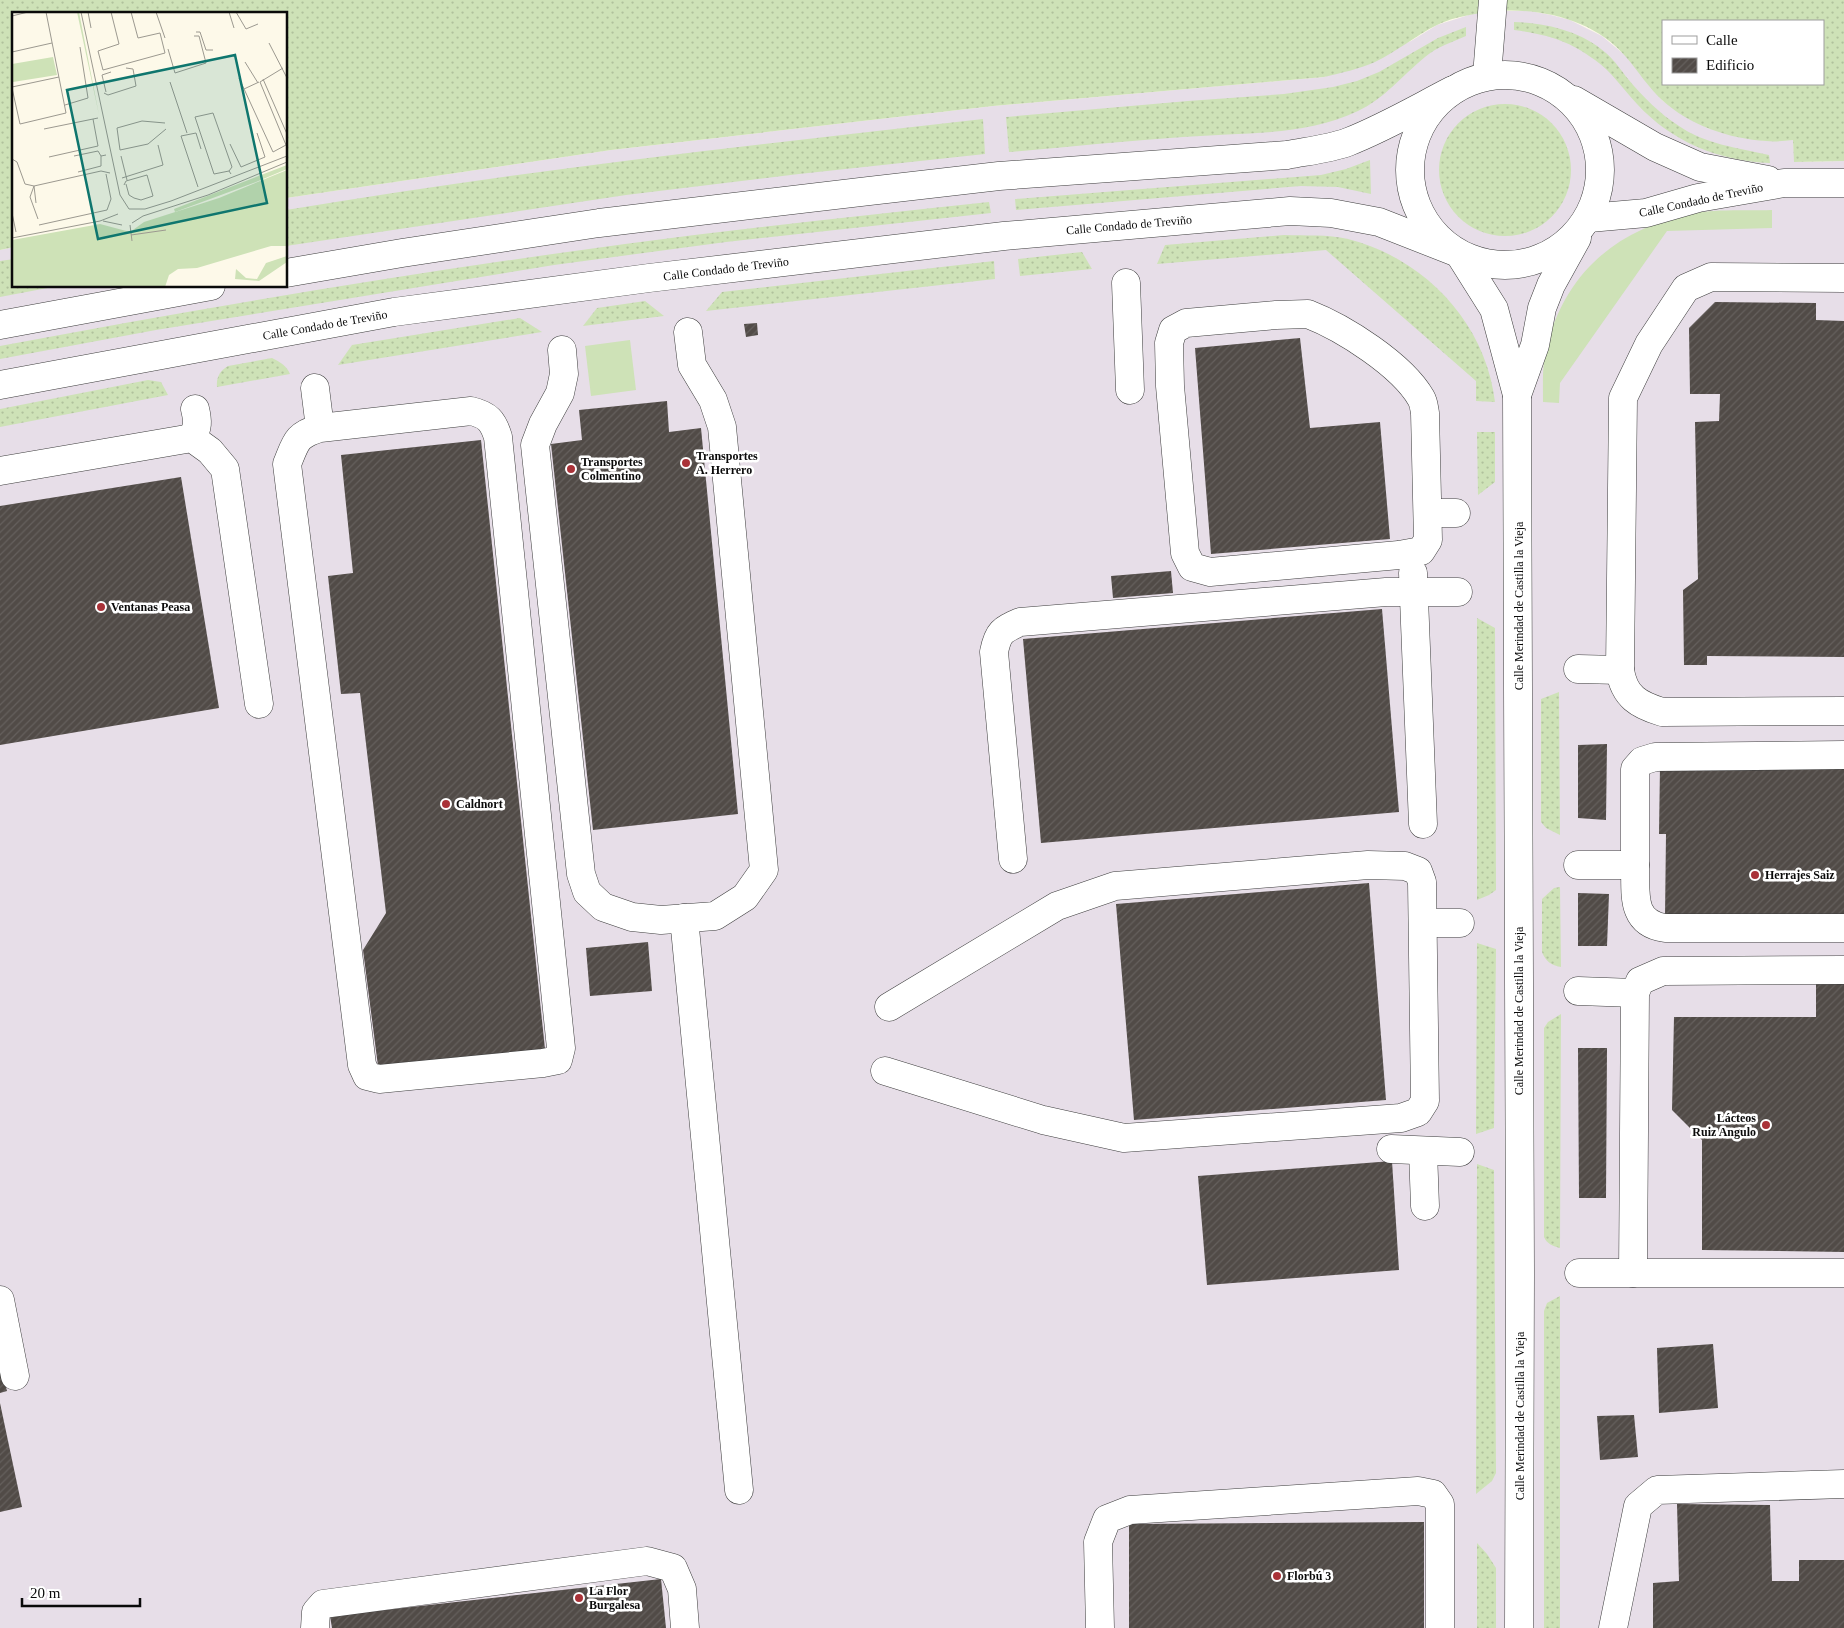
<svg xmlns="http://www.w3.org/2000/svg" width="1844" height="1628" font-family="'Times New Roman',serif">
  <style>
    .industrial { fill: #e7dee8 }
    .grass { fill: url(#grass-dots); fill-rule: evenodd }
    .garden { fill: #cee2b7 }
    .building { fill: url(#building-hatch) }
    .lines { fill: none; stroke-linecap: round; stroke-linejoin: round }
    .minor-casing { stroke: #3d3d3d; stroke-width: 29 }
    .minor { stroke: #fff; stroke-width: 28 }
    .poi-dot { fill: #a93238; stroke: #fff; stroke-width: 2 }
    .labels { text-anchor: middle; stroke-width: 5; stroke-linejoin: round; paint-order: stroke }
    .street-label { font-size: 12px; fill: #0a0a0a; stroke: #fff }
    .poi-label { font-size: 12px; font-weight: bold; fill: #0a0a0a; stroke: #fff; text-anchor: start }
    .inset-road { fill: none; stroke: #9c9990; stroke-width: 1 }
    .view { fill: #0f766e; fill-opacity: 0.15; stroke: #0f766e; stroke-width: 2.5 }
    .inset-edge { fill: none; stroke: #0a0a0a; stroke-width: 2.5 }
  </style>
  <defs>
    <pattern id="grass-dots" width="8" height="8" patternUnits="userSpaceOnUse" patternTransform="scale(1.25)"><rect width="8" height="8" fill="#cee2b7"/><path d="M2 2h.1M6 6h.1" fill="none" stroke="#b0c19c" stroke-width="1.8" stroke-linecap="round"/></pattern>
    <pattern id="building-hatch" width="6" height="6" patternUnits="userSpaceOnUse" patternTransform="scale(1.25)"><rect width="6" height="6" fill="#514b47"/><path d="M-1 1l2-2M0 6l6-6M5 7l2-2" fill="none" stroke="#65605d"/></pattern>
  </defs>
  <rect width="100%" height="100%" fill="#fdf9e9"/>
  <polygon class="industrial" points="1501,11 1530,11 1551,15 1570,20 1602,36 1626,56 1663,101 1707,128 1766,141 1793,140 1795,162 1844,161 1844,1628 0,1628 0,250 14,247 14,286 286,286 286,198 611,150 993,106 1324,77 1411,41 1437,25 1475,13"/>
  <g class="grass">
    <path d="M0 0H1844V161L1794 162 1793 140C1784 141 1775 142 1766 141 1730 139 1689 125 1662 100 1648 87 1638 71 1626 57 1596 21 1544 8 1499 11 1478 13 1455 16 1437 25 1415 36 1396 52 1375 62 1359 69 1341 73 1324 77L993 106 611 150 286 198V14H14V247L0 250ZM1663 21H1823V84H1663Z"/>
    <path d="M1514 22C1546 23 1581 31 1606 53 1615 61 1621 70 1628 79 1643 97 1660 114 1679 126 1705 144 1738 148 1769 155L1770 163C1719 161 1672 142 1637 104 1623 89 1612 72 1595 60 1569 40 1545 34 1514 30Z"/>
    <path d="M1466 27V36C1452 42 1437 47 1425 57 1403 75 1384 99 1358 111 1304 137 1241 132 1183 137 1125 141 1067 147 1009 152L1006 117 1188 101 1284 94 1333 87 1357 81 1379 72 1438 38Z"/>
    <circle cx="1505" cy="170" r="66"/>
    <path d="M983 119 985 154 799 174 626 195 286 246V210C517 171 751 145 983 119Z"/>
    <polygon points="1370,160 1371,194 1338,187 1301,186 1016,210 1015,199 1321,175 1346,169"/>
    <path d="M989 202 991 213 726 242 554 265 156 330 0 359V346C207 307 416 272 625 244 746 228 868 215 989 202Z"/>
    <path d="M1284 235C1306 236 1327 234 1348 239 1424 258 1486 323 1495 402L1476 401V381L1326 250 1157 264 1165 245Z"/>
    <polygon points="1082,252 1092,269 1020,276 1018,259"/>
    <polygon points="14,259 14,286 58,286 0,297 0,261"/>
    <polygon points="994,261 995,279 706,311 722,292"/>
    <polygon points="645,301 664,316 583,326 597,308"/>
    <polygon points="520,318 542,332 338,365 352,345"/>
    <path d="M272 358C280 362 287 366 290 374L217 387C216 377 220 371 228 366Z"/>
    <polygon points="148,380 161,382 168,395 0,427 0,409"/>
    <polygon points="1477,432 1495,432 1495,482 1478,495"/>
    <polygon points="1477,618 1495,628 1496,890 1489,895 1477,900"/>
    <polygon points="1559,692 1560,835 1546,828 1541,822 1541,699"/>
    <path d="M1560 887 1561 967C1551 965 1546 962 1542 952V899L1554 888Z"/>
    <polygon points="1477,943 1496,949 1494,1128 1476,1134"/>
    <path d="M1561 1014 1560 1248C1553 1246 1547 1244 1544 1237V1028L1548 1022Z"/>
    <polygon points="1477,1164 1494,1170 1496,1473 1492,1481 1476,1494"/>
    <polygon points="1560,1296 1560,1628 1544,1628 1544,1311 1547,1303"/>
    <polygon points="1477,1543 1487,1554 1496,1568 1496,1628 1477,1628"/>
  </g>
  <g class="garden">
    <path d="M1772 210V228L1667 231 1560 383 1559 403 1543 402C1543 383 1542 363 1547 345 1567 270 1620 227 1695 213 1717 209 1749 211 1772 210Z"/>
    <polygon points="630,340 636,390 591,396 585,346"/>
  </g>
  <g class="building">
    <polygon points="1715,302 1816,303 1816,320 1844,321 1844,657 1707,656 1707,665 1684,665 1683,590 1698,579 1695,422 1719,421 1720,394 1690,394 1689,328"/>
    <polygon points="757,323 758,335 746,337 744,324"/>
    <polygon points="1300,338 1310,428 1380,422 1390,539 1211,554 1195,348"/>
    <polygon points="667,401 669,432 701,428 738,814 593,830 551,444 582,440 579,410"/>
    <polygon points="481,440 545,1049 378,1066 363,950 386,913 360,693 341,694 328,576 353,573 341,455"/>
    <polygon points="181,477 219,708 0,745 0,506"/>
    <polygon points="1171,571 1173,593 1113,598 1111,576"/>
    <polygon points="1382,609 1399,812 1041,843 1023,639"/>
    <polygon points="1607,744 1606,820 1578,818 1578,745"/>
    <polygon points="1660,766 1844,766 1844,916 1665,916 1666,834 1659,834"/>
    <polygon points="1369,883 1386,1100 1134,1120 1116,904"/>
    <polygon points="1578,893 1609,894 1607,946 1578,946"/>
    <polygon points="648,942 652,991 590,996 586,948"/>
    <polygon points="1816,984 1844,984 1844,1252 1702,1250 1702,1140 1672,1110 1674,1017 1816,1017"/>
    <polygon points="1578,1048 1607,1048 1606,1198 1579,1198"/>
    <polygon points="1392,1161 1399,1270 1207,1285 1198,1176"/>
    <polygon points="1713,1344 1718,1408 1659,1413 1657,1348"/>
    <polygon points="0,1362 7,1391 0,1393"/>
    <polygon points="0,1403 22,1507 0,1512"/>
    <polygon points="1634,1415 1638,1457 1600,1460 1597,1416"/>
    <polygon points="1677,1504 1770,1505 1772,1581 1799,1581 1799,1560 1844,1560 1844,1628 1653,1628 1653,1583 1679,1581"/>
    <polygon points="1424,1522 1424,1628 1129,1628 1129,1524"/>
    <polygon points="661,1579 666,1628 332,1628 330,1616"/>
  </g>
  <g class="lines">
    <g class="minor-casing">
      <g id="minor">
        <circle cx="1505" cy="170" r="95"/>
        <polyline points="1487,76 1493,0"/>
        <polyline points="1574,100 1655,147 1700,167 1768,180"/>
        <polyline points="1589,218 1646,213 1698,198 1784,183 1844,183"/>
        <polyline points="1460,255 1494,309 1517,395 1520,1274 1519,1628"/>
        <path d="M286 273 402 253 599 223 869 191 999 176 1287 155C1308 151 1329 149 1348 142 1384 128 1418 108 1453 90"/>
        <path d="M1844 278 1711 277 1686 288 1649 344 1623 398 1620 670C1624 697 1639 705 1662 712L1844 711"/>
        <polyline points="1126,283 1130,390"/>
        <path d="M1308 314C1344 328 1402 365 1421 398 1424 403 1424 408 1425 413L1428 540 1421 551 1399 555 1210 572 1192 567 1185 553 1170 386 1169 343 1173 330 1186 323 1276 315Z"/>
        <polyline points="0,325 211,286"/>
        <polyline points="562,350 564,374 560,393 543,424 535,445 581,874 587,892 603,907 632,917 661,920 715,916 745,897 764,870 722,427 713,400 692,365 688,332"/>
        <polyline points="0,385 394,312 649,278 1004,236 1290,211 1331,213 1379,222 1453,251"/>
        <path d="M315 388 320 428 471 411C488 415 493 421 498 437L561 1048 558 1060 543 1063 379 1079 367 1076 362 1065 287 464C296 442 296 435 320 428"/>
        <polyline points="1517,395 1535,345 1542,308 1551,285 1577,238"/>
        <path d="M192 438C198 428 198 421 195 409"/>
        <polyline points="0,471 192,438 210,451 225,469 259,704"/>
        <polyline points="1428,513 1456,513"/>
        <polyline points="1413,573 1423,824"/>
        <polyline points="1578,669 1620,670"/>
        <path d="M1013 859 994 652C998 632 1002 630 1020 622L1386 592H1458"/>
        <polyline points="1578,865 1635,865 1635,769 1642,761 1655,757 1844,755"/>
        <path d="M1635 865C1636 893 1630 923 1665 928H1844"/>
        <polyline points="684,918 739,1490"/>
        <polyline points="1423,923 1460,923"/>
        <polyline points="1578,991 1635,993"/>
        <polyline points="885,1071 1043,1120 1124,1138 1401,1118 1418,1112 1425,1101 1422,882 1418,871 1405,866 1368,865 1115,886 1057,906 889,1007"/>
        <polyline points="1391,1149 1460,1152"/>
        <polyline points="1423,1151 1425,1206"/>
        <polyline points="1579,1273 1844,1273"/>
        <polyline points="1633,1273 1635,993 1640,981 1663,971 1844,970"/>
        <polyline points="0,1300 15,1376"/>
        <polyline points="315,1628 316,1612 323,1604 647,1561 673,1568 682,1589 685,1628"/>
        <polyline points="1100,1628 1098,1542 1107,1519 1130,1510 1418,1491 1433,1494 1440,1504 1440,1628"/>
        <polyline points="1613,1628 1638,1506 1657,1490 1844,1484"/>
      </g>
    </g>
    <use href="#minor" class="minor"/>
  </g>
  <g class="poi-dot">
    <circle cx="686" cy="463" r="5"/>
    <circle cx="571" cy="469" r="5"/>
    <circle cx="101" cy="607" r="5"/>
    <circle cx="446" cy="804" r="5"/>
    <circle cx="1755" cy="875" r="5"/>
    <circle cx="1766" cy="1125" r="5"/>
    <circle cx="1277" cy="1576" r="5"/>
    <circle cx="579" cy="1598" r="5"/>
  </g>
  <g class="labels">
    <g class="street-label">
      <text transform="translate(1701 200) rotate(-12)" y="4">Calle Condado de Treviño</text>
      <text transform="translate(1129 225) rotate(-5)" y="4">Calle Condado de Treviño</text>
      <text transform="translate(726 269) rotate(-7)" y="4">Calle Condado de Treviño</text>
      <text transform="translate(325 325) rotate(-10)" y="4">Calle Condado de Treviño</text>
      <text transform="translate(1519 606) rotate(-90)" y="4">Calle Merindad de Castilla la Vieja</text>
      <text transform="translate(1519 1011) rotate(-90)" y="4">Calle Merindad de Castilla la Vieja</text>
      <text transform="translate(1520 1416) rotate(-90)" y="4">Calle Merindad de Castilla la Vieja</text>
    </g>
    <g class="poi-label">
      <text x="696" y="460">Transportes<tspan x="696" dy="14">A. Herrero</tspan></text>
      <text x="581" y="466">Transportes<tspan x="581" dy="14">Colmentino</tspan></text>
      <text x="111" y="611">Ventanas Peasa</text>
      <text x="456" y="808">Caldnort</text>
      <text x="1765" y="879">Herrajes Saiz</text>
      <text x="1756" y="1122" text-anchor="end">Lácteos<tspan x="1756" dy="14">Ruiz Angulo</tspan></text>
      <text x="1287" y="1580">Florbú 3</text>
      <text x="589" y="1595">La Flor<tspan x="589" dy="14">Burgalesa</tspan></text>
    </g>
  </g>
  <g transform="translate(12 12)">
    <rect width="275" height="275" fill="#fdf9e9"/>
    <path d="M65 0H67L87 103ZM41 45 45 63 1 70 0 52ZM275 153V157L244 170 163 200 162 197ZM275 158V234H259L185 256 166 257 157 263 153 275H0V228L88 212 118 220 132 210 207 186ZM275 244V250L247 269 223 267 224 257 234 266 245 267 254 251Z" fill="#cee2b7"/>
    <path class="inset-road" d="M69 0 108 183 117 197M76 0 79 16M99 0 107 32 86 39 91 58 153 41 148 21 126 26 119 0M144 0 153 26M217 0 222 16M224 0 234 17 246 12M0 4 16 0M184 20H188L194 38H201M257 31 275 66M156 37 163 61 194 51 187 24H182M0 40 40 31M233 50 246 71M227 66 261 140 274 133 248 70 271 56M251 67 275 122M158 70 175 121M0 75 47 65M0 76 8 112 54 101 34 0M232 77 247 70M94 80 90 63 99 60M92 81 96 83 124 74 121 57 114 56M53 93 76 86 68 35M153 111 130 109 105 116 108 138 136 132 154 117M32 117 86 106M218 132 229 155 253 145 245 121M62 144 86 139 89 144M109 144 115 168M37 145 86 134 81 107M0 147 5 150 13 172 22 174M217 159 220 155 201 101 183 105 202 162 217 159 219 162M66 160 89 154V144L94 143M110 166 151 153 146 133M112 173 114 169 135 163 141 184 129 188 122 186 117 183 114 172M22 174 18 185 26 207M186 175 169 124 184 121 189 137M24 191 22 174 89 159 98 161M117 197H133L159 189 275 144M0 201 4 220M91 209 110 213M120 211 131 204 196 183 275 150M27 213 95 198 99 187 94 162M118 213 120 229M119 223 154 218M0 226 88 209 106 202"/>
    <path class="view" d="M223 43 255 191 86 227 55 78Z"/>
    <rect width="275" height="275" class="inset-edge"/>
  </g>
  <rect x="1662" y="20" width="162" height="65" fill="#ffffff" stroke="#9d9d9d"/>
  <rect x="1672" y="36" width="25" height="8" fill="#ffffff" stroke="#9d9d9d"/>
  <text x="1706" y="45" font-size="15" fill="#0a0a0a">Calle</text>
  <rect x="1672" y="58" width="25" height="15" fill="url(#building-hatch)" stroke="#9d9d9d"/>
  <text x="1706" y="70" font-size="15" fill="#0a0a0a">Edificio</text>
  <path d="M22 1598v8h118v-8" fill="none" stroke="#0a0a0a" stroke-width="2.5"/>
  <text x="30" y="1598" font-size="15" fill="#0a0a0a" stroke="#ffffff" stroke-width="4" paint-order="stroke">20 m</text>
</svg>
